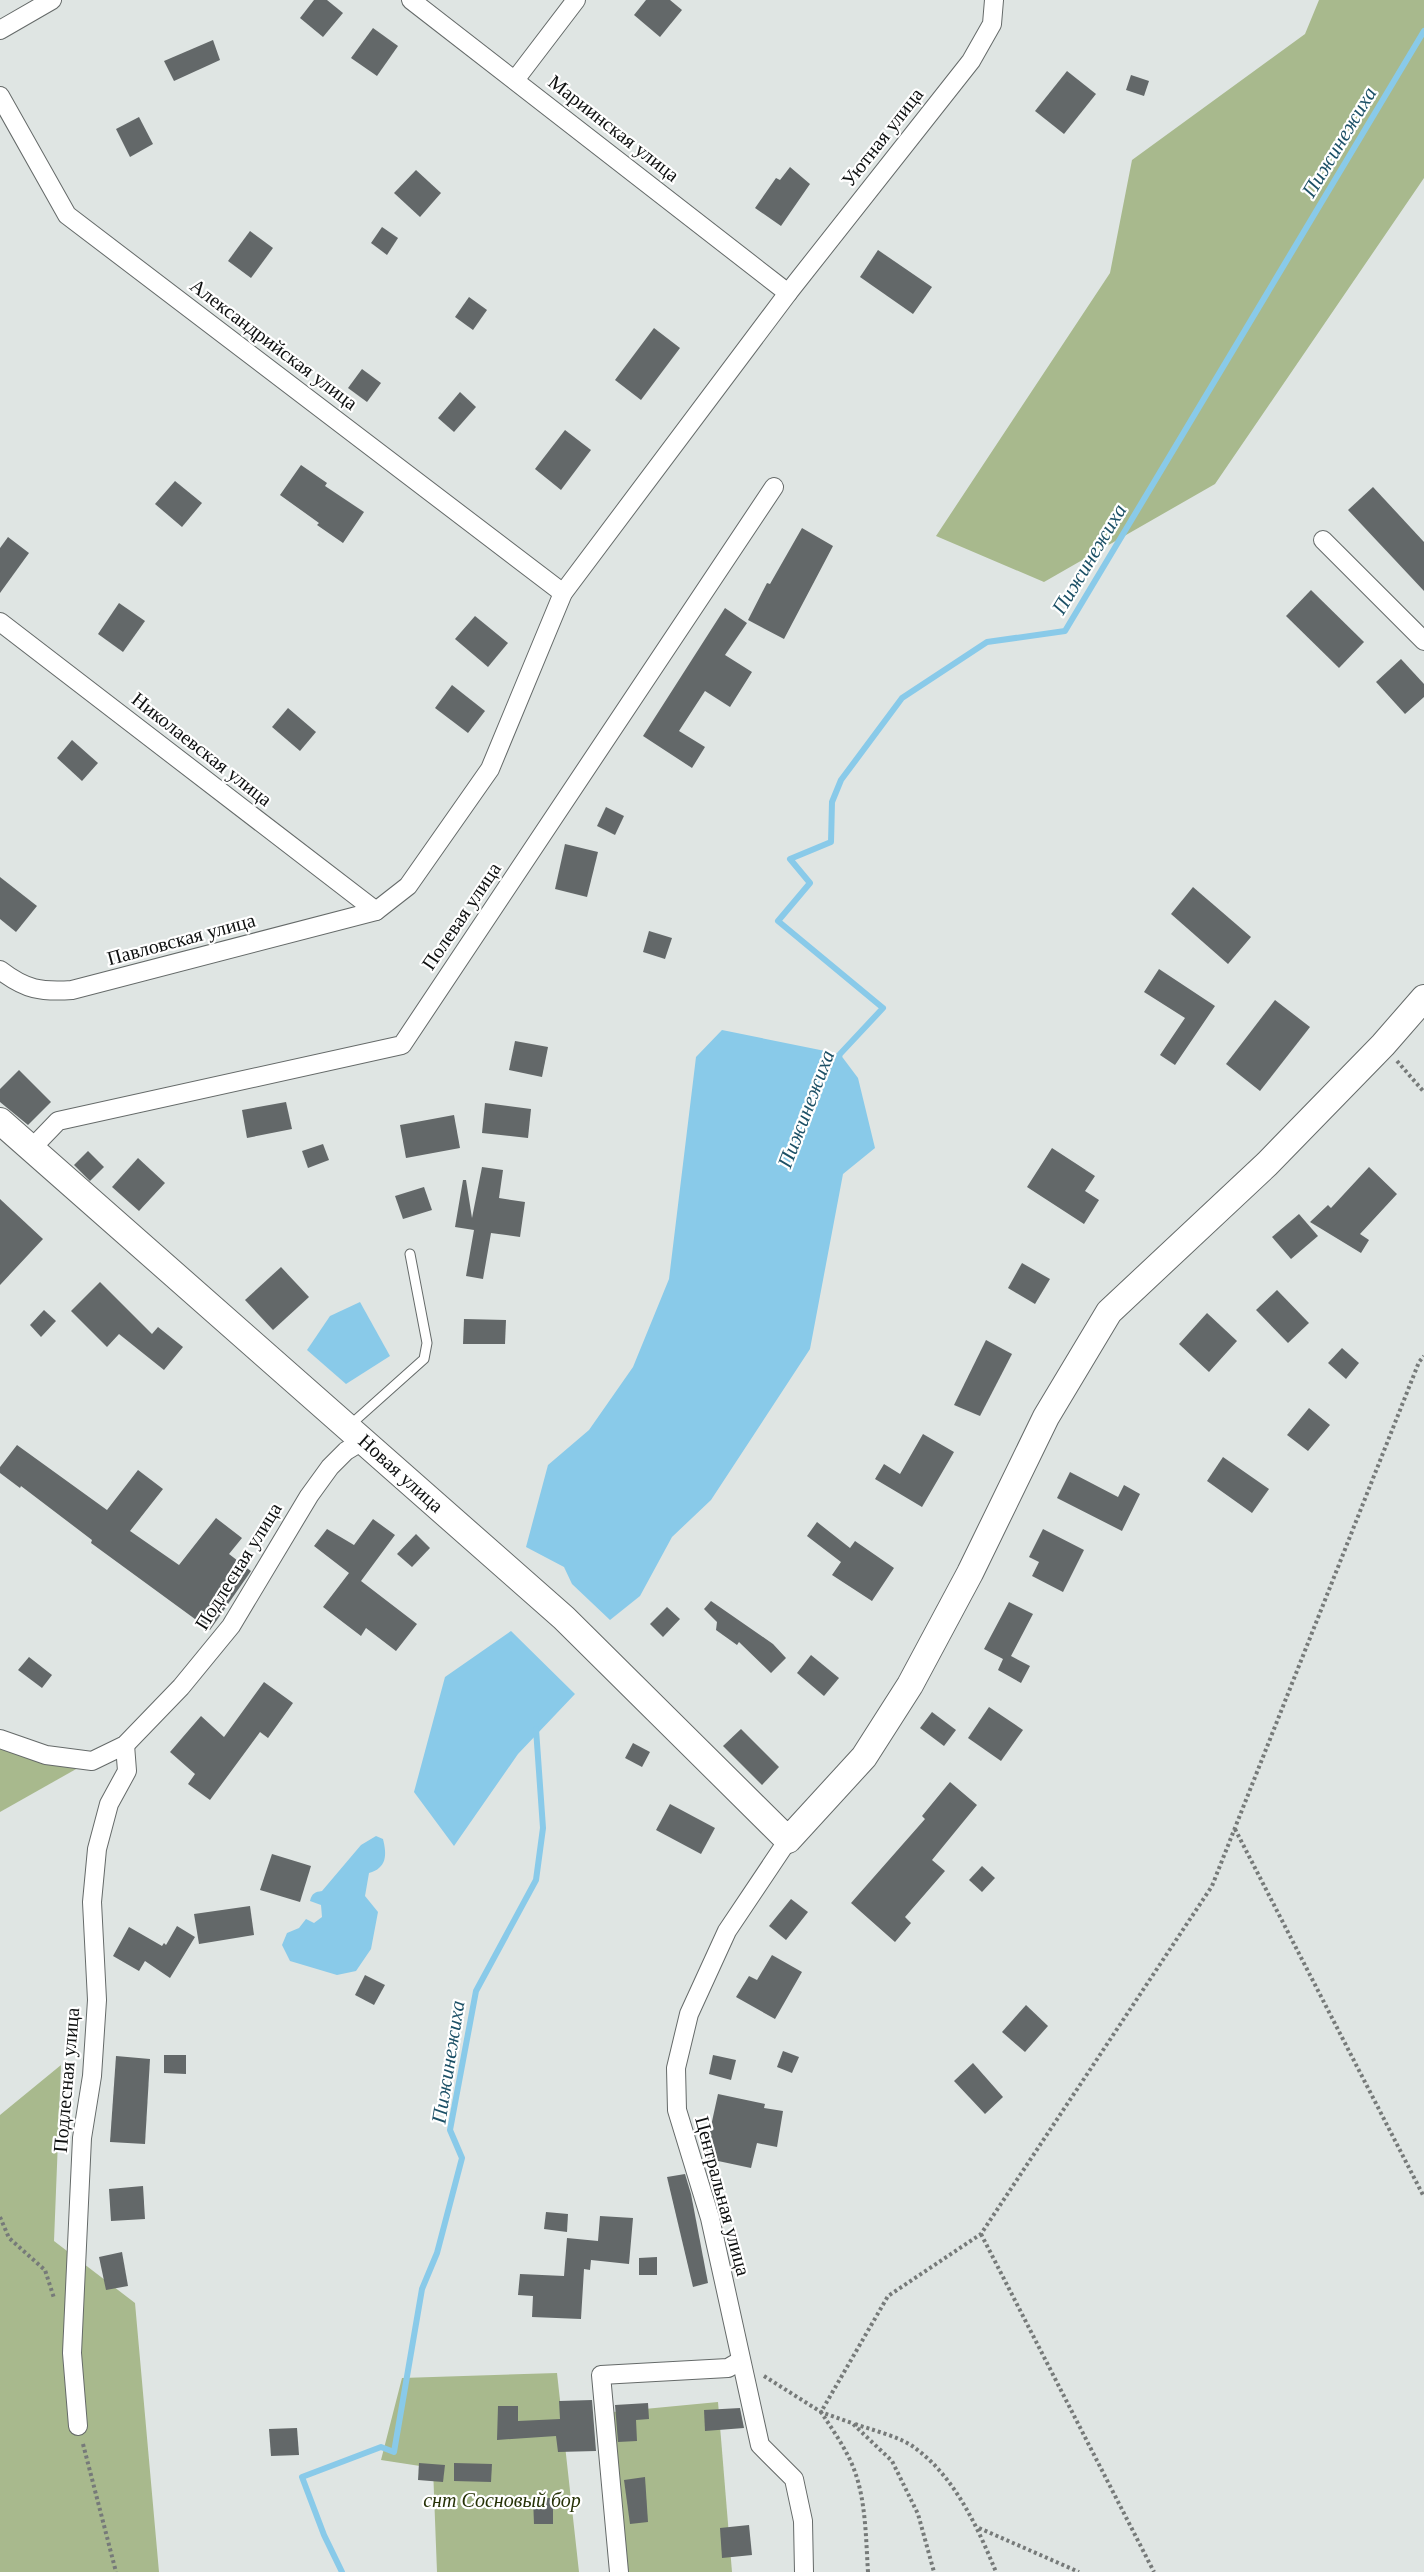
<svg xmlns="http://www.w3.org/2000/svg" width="1424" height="2572" font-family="'Times New Roman',serif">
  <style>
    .green { fill: #a8b98d }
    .water { fill: #89cae9 }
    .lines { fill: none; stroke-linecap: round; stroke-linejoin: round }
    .stream { stroke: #89cae9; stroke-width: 6 }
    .building { fill: #636869 }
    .lane-casing { stroke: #656a69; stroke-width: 11 }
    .street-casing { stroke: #656a69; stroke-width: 20 }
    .secondary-casing { stroke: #656a69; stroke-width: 28 }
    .path { stroke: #767a79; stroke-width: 4; stroke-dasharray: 3 3; stroke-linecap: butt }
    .lane { stroke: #fff; stroke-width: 9 }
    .street { stroke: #fff; stroke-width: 18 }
    .secondary { stroke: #fff; stroke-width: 26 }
    .labels { text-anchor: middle; stroke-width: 4.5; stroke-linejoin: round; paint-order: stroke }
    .street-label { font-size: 20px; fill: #0d0f0f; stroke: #fff }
    .park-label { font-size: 20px; font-style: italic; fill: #263207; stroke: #fff }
    .water-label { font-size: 21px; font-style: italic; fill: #1c5066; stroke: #fff }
  </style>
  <rect width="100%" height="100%" fill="#dfe5e3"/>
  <g class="green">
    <polygon points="1319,0 1424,0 1424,178 1215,484 1044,582 936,536 1110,273 1132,160 1305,34"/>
    <polygon points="0,1749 85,1764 0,1812"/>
    <polygon points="61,2065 54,2241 135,2303 159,2572 0,2572 0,2115"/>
    <polygon points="557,2373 579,2572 437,2572 433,2468 381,2460 402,2378"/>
    <polygon points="718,2402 732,2572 627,2572 613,2412"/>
  </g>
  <g class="water">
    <polygon points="722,1030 840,1054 858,1078 875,1148 843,1174 810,1349 711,1500 672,1537 640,1596 610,1620 572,1584 564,1567 526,1547 548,1465 589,1430 633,1367 669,1279 696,1057"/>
    <polygon points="360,1302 390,1356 346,1384 307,1350 330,1316"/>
    <polygon points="511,1631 575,1694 518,1754 454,1846 414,1792 445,1677"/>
    <path d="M376 1836 383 1839C387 1855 387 1868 369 1873L365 1896 378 1912 371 1949 356 1971 337 1975 290 1961 282 1945 287 1933 299 1928 306 1919 314 1923 322 1917 321 1905 310 1901C312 1893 315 1892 322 1891L361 1845Z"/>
  </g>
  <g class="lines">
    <g class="stream">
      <polyline points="838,1060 840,1054 883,1008 778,921 810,883 790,859 831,842 832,802 841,780 902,698 987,642 1065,631 1424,31"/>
      <polyline points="342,2572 324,2535 302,2477 381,2447 394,2452 422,2289 437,2253 462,2158 450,2130 476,1991 536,1880 543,1828 536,1729"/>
    </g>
  </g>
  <g class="building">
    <polygon points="314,0 327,0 343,13 323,37 300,18"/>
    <polygon points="646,0 670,0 682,10 660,37 634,15"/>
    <polygon points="373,28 398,46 377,76 351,58"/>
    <polygon points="213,40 220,60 174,81 164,61"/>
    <polygon points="1067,71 1096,94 1064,134 1035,111"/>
    <polygon points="1131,75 1149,81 1144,96 1126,90"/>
    <polygon points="139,117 153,144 130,157 116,129"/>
    <polygon points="790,167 810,184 781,226 755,208 776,178 780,180"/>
    <polygon points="416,170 441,193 420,217 394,193"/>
    <polygon points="382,227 398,238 387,255 371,243"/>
    <polygon points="250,231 273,248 251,278 228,261"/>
    <polygon points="878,250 932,287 913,314 860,277"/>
    <polygon points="469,297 487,310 473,330 455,317"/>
    <polygon points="654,328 680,348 641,400 615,380"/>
    <polygon points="362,369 381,383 367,402 348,388"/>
    <polygon points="460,392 476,407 454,432 438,418"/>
    <polygon points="565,430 591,450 561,490 535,469"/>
    <polygon points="301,465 327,483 325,486 364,512 343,543 317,525 319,523 280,495"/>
    <polygon points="175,481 202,503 182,527 155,504"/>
    <polygon points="1373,487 1424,542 1424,591 1348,510"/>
    <polygon points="802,528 833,546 784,639 748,620 767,583 770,584"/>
    <polygon points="8,537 29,553 0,593 0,548"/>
    <polygon points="1311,590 1364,642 1339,668 1286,616"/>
    <polygon points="119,603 145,621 123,652 98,634"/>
    <polygon points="725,608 747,623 725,655 752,672 730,707 705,691 679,731 705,747 692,768 643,736"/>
    <polygon points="475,616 508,643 488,667 455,639"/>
    <polygon points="1401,659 1424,684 1424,697 1405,714 1376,682"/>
    <polygon points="452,685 485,711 468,733 435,708"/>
    <polygon points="288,708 316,732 300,751 272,727"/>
    <polygon points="72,740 98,763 82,781 57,758"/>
    <polygon points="606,807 624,816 615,835 597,826"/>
    <polygon points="565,844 598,852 587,897 555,889"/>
    <polygon points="0,877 37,906 16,932 0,919"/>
    <polygon points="1193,887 1251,937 1228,964 1171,914"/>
    <polygon points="649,931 672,938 665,959 643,952"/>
    <polygon points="1159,969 1215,1006 1175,1065 1160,1055 1185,1018 1144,992"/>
    <polygon points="1275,1000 1310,1027 1260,1091 1226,1064"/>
    <polygon points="515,1041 548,1047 542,1077 509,1070"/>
    <polygon points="19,1070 51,1102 28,1125 0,1102 0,1089"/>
    <polygon points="286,1102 292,1129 247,1138 242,1110"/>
    <polygon points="485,1103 531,1109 528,1138 482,1133"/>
    <polygon points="454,1115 460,1148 406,1158 400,1125"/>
    <polygon points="323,1144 329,1160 308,1168 302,1151"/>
    <polygon points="1052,1148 1095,1176 1085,1191 1099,1200 1084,1224 1027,1187"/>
    <polygon points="88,1151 104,1167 90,1181 74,1165"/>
    <polygon points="138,1158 165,1183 139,1211 112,1187"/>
    <polygon points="482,1167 503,1170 499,1198 525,1202 520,1237 491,1233 483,1279 466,1276 474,1230 455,1227 463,1180 466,1180 472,1218"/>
    <polygon points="1369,1167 1397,1194 1360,1234 1369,1240 1361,1253 1310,1222 1328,1205 1331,1208"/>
    <polygon points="424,1187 432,1210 403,1219 395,1196"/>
    <polygon points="0,1199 43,1239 0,1285"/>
    <polygon points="1299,1214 1318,1236 1291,1259 1272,1237"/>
    <polygon points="1022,1263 1050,1279 1035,1304 1008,1288"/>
    <polygon points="281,1267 309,1297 273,1330 245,1300"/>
    <polygon points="100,1282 152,1334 158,1327 183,1347 164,1370 119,1334 107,1347 71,1311"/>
    <polygon points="1277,1290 1309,1323 1288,1343 1256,1310"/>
    <polygon points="44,1310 56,1321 41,1337 30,1325"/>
    <polygon points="1207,1313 1237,1341 1209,1372 1179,1344"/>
    <polygon points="464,1319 506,1320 505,1344 463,1344"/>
    <polygon points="986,1340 1012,1354 980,1416 954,1405"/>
    <polygon points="1342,1348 1359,1363 1346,1379 1328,1363"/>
    <polygon points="1309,1408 1330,1425 1308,1451 1287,1435"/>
    <polygon points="923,1434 954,1452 922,1507 875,1479 884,1464 900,1474"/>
    <polygon points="17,1445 107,1510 138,1470 163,1489 130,1531 179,1565 216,1518 242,1538 229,1554 251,1571 210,1630 91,1543 92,1540 21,1486 20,1488 0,1473 0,1467"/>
    <polygon points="1223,1457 1269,1489 1252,1513 1207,1481"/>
    <polygon points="1070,1472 1118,1497 1124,1485 1140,1494 1122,1531 1057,1498"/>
    <polygon points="373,1519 395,1535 361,1581 417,1624 396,1651 366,1628 361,1636 323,1607 349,1573 314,1546 327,1529 354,1545"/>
    <polygon points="817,1522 850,1548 855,1541 894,1568 872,1601 832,1575 841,1562 807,1536"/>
    <polygon points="1043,1529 1084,1550 1063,1592 1032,1576 1039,1562 1029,1557"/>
    <polygon points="416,1534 430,1548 412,1567 397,1554"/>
    <polygon points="711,1601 773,1644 786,1658 771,1673 739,1642 737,1645 716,1630 717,1622 704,1609"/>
    <polygon points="1009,1602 1033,1614 1011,1656 1030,1666 1021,1683 998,1670 1003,1659 984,1649"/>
    <polygon points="667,1607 680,1619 663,1637 650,1624"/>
    <polygon points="811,1655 839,1678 824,1696 797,1673"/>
    <polygon points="29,1657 52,1675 42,1688 18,1670"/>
    <polygon points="264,1682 293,1703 268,1738 260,1732 210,1800 188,1784 195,1774 170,1752 201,1716 224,1737"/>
    <polygon points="989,1707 1023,1730 1001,1761 968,1738"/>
    <polygon points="932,1712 956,1730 944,1746 920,1728"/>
    <polygon points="741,1729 779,1767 762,1785 723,1746"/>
    <polygon points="633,1743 650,1752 642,1767 625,1758"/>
    <polygon points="950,1782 977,1805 932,1860 945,1871 905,1917 911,1923 895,1942 851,1903 925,1819 922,1816"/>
    <polygon points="670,1804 715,1828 701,1854 656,1830"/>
    <polygon points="272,1854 311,1866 300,1902 260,1890"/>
    <polygon points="982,1866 995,1878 982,1892 969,1880"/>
    <polygon points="791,1899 808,1912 786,1940 769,1926"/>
    <polygon points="250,1906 254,1935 199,1944 194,1914"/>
    <polygon points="177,1926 195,1937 170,1978 145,1961 139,1971 113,1956 129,1927 162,1946 164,1943 166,1945"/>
    <polygon points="772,1955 802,1972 775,2019 736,1997 749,1976 757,1980"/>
    <polygon points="365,1975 385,1985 374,2005 355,1995"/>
    <polygon points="1026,2005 1048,2026 1025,2052 1002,2032"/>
    <polygon points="783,2051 799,2057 792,2073 777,2067"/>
    <polygon points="164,2055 186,2055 186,2074 164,2073"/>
    <polygon points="713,2055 736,2060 731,2080 709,2074"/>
    <polygon points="116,2056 150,2059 145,2144 110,2142"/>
    <polygon points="973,2063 1003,2097 985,2114 954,2081"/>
    <polygon points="718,2094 765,2104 764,2108 783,2111 777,2147 757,2143 751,2168 704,2158"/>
    <polygon points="685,2174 691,2194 708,2283 693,2287 667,2177"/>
    <polygon points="143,2186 145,2219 111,2221 109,2189"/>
    <polygon points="546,2212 568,2214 567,2232 544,2229"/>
    <polygon points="600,2216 633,2218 629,2264 591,2260 590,2270 584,2269 581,2319 532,2317 533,2296 518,2295 520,2274 564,2276 567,2238 598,2241"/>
    <polygon points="122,2252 128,2286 106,2290 99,2257"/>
    <polygon points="657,2257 657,2275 639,2275 639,2258"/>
    <polygon points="592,2400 596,2451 558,2452 556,2436 497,2440 498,2406 518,2406 518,2421 560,2419 559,2401"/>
    <polygon points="648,2403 649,2419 636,2420 637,2441 618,2442 615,2405"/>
    <polygon points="740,2408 744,2428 705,2431 704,2410"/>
    <polygon points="297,2428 299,2455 271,2456 269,2429"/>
    <polygon points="419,2463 445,2465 443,2482 418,2480"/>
    <polygon points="454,2463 492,2464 491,2482 454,2481"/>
    <polygon points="645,2477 648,2522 630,2524 624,2480"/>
    <polygon points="533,2498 553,2498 553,2524 534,2524"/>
    <polygon points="749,2525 752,2555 722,2558 720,2528"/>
  </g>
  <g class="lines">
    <g class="lane-casing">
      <polyline id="lane" points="349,1426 424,1359 427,1343 410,1254"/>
    </g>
    <g class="street-casing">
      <g id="street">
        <polyline points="411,0 788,293"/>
        <polyline points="0,30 52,0"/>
        <polyline points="515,80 576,0"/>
        <polyline points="0,96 67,215 563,593"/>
        <polyline points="1323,540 1424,641"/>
        <polyline points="0,622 376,911"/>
        <path d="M0 970C26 990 41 992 72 990L376 911 408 886 490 769 563 593 788 293 971 61 992 24 994 0"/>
        <polyline points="31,1149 58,1121 402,1045 774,487"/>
        <polyline points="0,1739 46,1755 92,1761 125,1745 181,1687 231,1626 309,1496 330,1467 346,1451 364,1440"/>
        <polyline points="788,1840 727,1931 689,2014 676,2068 677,2110 710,2218 760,2445 794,2479 803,2521 804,2572"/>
        <polyline points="78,2426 72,2353 82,2138 92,2076 97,2000 92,1902 97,1849 109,1804 127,1771 125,1745"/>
        <polyline points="619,2572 601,2375 728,2368 740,2361"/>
      </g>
    </g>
    <g class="secondary-casing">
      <polyline id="secondary" points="0,1121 564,1618 788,1840 864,1757 910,1685 970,1573 1046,1417 1109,1312 1267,1164 1383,1045 1424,998"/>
    </g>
    <g class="path">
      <polyline points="1397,1061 1424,1092"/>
      <polyline points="1235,1829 1424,2197"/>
      <polyline points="0,2217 9,2238 45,2270 54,2298"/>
      <polyline points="981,2234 1154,2572"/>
      <polyline points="764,2376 821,2412 852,2423 892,2461 918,2514 934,2572"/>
      <path d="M855 2424C872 2430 901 2437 915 2448 955 2477 978 2528 996 2572"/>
      <polyline points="83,2444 116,2572"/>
      <polyline points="979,2528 1079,2572"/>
      <path d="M868 2572C866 2541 866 2508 857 2478 850 2454 834 2432 821 2412L888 2296 981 2234 1212 1886 1419 1362 1424 1356"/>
    </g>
    <use href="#lane" class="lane"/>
    <use href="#street" class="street"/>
    <use href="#secondary" class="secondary"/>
  </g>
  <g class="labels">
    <g class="street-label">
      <text transform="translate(614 128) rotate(38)" y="7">Мариинская улица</text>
      <text transform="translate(882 137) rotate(-52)" y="7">Уютная улица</text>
      <text transform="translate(274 344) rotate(37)" y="7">Александрийская улица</text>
      <text transform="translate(202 749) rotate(38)" y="7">Николаевская улица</text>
      <text transform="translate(461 916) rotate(-56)" y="7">Полевая улица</text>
      <text transform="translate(181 939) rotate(-15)" y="7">Павловская улица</text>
      <text transform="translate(401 1473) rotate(42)" y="7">Новая улица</text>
      <text transform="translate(238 1566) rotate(-58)" y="7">Подлесная улица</text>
      <text transform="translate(66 2080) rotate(-85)" y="7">Подлесная улица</text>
      <text transform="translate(723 2196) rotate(75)" y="7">Центральная улица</text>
    </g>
    <g class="park-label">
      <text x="502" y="2507">снт Сосновый бор</text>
    </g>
    <g class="water-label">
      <text transform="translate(1339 142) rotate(-59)" y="7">Пижинежиха</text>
      <text transform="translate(1089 559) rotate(-59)" y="7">Пижинежиха</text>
      <text transform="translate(806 1109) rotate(-69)" y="7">Пижинежиха</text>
      <text transform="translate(448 2062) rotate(-81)" y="7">Пижинежиха</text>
    </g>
  </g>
</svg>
